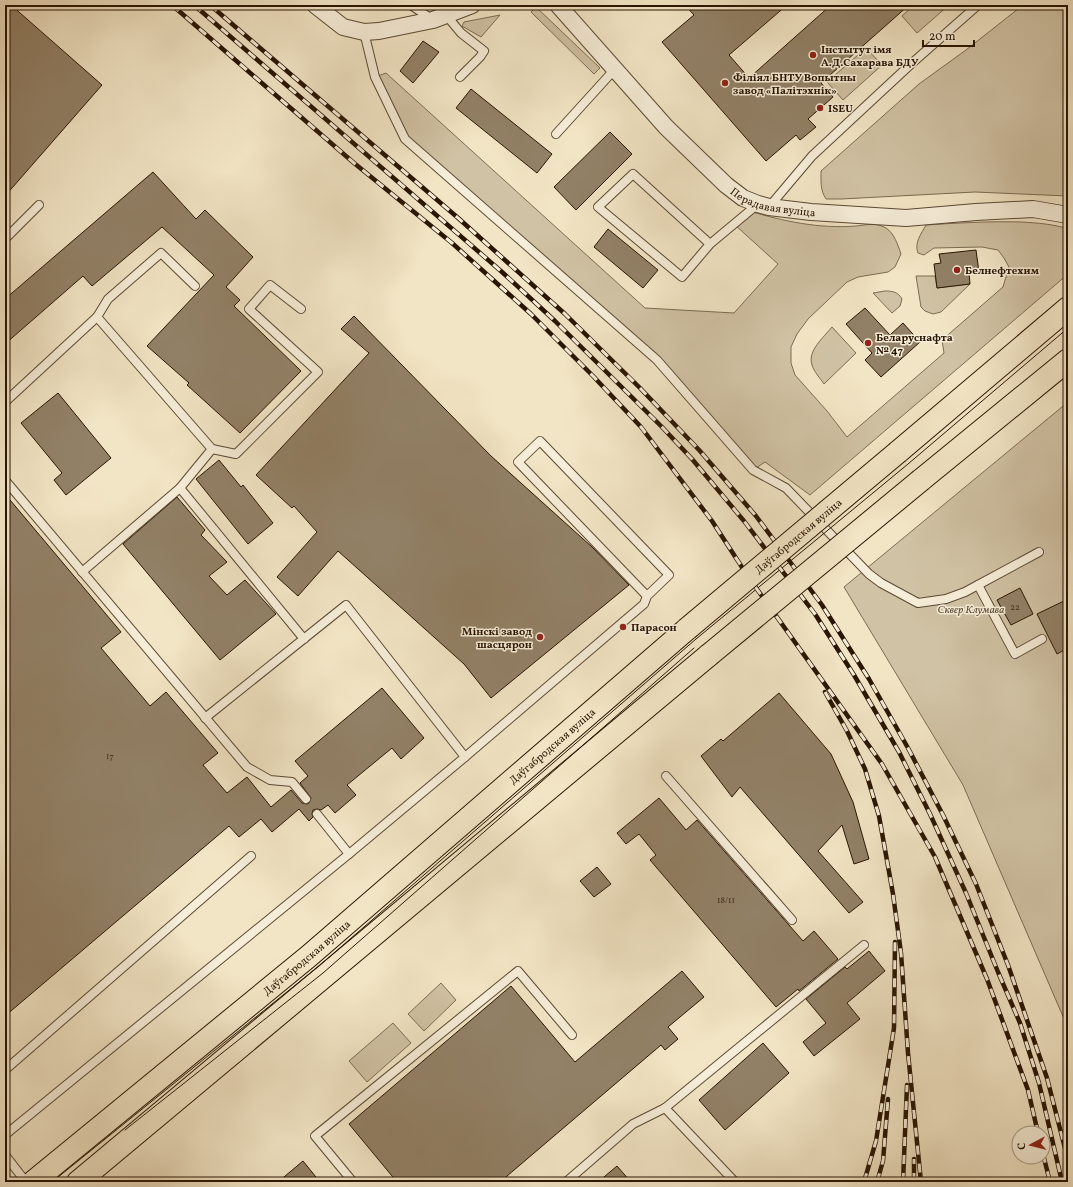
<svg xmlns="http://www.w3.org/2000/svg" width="1073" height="1187" font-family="Vollkorn,serif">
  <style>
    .green { fill: #d0c2a4; stroke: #7c6c53 }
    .building { fill: #928167; stroke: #291502 }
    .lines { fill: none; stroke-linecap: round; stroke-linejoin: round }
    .service-casing { stroke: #5b4933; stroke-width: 10 }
    .minor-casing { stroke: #5b4933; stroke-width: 18 }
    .primary-casing { stroke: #291502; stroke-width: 24 }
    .service { stroke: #f7eed9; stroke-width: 8 }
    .minor { stroke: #f7eed9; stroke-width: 16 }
    .primary { stroke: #f2e5c5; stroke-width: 22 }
    .tram { stroke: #291502; stroke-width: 1 }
    .rail-casing { stroke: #291502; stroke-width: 4.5 }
    .rail { stroke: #f7eed9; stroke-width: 3; stroke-dasharray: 9; stroke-linecap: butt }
    .primary-bridge-casing { stroke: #291502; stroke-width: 24; stroke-linecap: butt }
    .primary-bridge { stroke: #f2e5c5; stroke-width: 22 }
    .poi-dot { fill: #8f2418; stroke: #f7eed9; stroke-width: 1.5 }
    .labels { text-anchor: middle; stroke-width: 3; stroke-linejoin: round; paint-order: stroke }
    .number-label { font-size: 9px; fill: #43301b }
    .poi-label { font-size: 11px; font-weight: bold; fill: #291502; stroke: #f7eed9; text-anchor: start }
    .street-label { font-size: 11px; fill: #291502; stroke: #f7eed9 }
    .park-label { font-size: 11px; font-style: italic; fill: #5b4933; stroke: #f7eed9 }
  </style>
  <rect width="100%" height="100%" fill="#f2e5c5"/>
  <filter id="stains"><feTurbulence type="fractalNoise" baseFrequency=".005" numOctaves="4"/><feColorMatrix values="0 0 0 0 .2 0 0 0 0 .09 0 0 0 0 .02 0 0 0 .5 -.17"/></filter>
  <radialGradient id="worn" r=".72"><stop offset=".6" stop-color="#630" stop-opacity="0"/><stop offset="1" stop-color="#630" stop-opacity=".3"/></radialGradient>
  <g class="green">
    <polygon points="914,5 949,5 917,33 902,16"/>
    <path d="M1023 5H1068V196L975 192 841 199H826C820 190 821 181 821 171L919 84 966 50Z"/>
    <polygon points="536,7 600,68 594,74 531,12"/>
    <polygon points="500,15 481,37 462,26 464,22"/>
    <polygon points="866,48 882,65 843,100 827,82"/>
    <path d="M386 73 645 308 734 313 778 264 735 225 749 211C783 221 819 229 856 226 867 225 875 222 886 228 894 233 898 245 901 254L895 267 888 272 858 277 847 282 808 319 797 334 791 347V363L795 375 827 411 847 437 944 353 942 340 1003 287 1009 267 1004 258 998 250 982 247 934 248 924 255 918 253C914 243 921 234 926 225 958 223 990 221 1022 222 1037 223 1054 224 1068 229V274L810 495 765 462 753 470 657 360 405 139 375 77Z"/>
    <polygon points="916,276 935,276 937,288 970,284 941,312 933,314 925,311 921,307"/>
    <path d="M885 291C893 291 898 292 902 299L900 306 892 313 873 293Z"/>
    <path d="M832 327 856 353 824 384C820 378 814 372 812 365 807 351 824 337 832 327Z"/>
    <polygon points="1068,402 1068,1028 963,785 844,587"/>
    <polygon points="441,983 456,1000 424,1031 408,1014"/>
    <polygon points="393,1023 411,1043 367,1082 349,1061"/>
  </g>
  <g class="building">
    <polygon points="5,5 11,5 102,85 5,196"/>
    <polygon points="685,5 787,5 729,55 749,78 831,5 909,5 821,83 833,97 808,119 816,127 800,140 796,135 766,161 662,42 694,15"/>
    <polygon points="423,41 439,52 413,83 400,71"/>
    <polygon points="471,89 552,154 537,173 456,108"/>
    <polygon points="610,132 632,154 576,210 554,187"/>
    <polygon points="153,172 196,219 205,210 253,257 226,287 240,300 234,306 301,371 240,433 187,385 189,383 147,346 214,275 162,227 92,286 83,276 5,344 5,299"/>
    <polygon points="608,229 658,270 643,288 594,247"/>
    <polygon points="976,250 979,272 969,273 970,284 937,288 934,264 941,263 939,254"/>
    <polygon points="865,308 890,335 903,323 920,342 881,377 865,360 872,353 846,324"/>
    <polygon points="354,316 491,456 592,547 629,585 491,698 464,664 338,551 298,596 277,577 317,532 294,506 292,508 256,475 369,353 341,329"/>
    <polygon points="58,393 111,458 66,495 54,480 62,473 21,423"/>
    <polygon points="219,460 241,487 243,485 273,523 248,544 196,479"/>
    <polygon points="5,494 121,632 101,648 150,706 166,692 218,753 203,765 227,793 247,777 271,807 291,790 302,803 307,804 309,803 311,798 300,783 308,776 295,761 382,688 424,738 401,759 392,748 347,785 356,795 335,813 328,805 321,810 317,809 313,810 312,814 313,817 309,821 299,809 272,832 261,819 239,837 229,826 5,1016"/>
    <polygon points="177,497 205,530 201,535 227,562 209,576 227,595 245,580 276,614 220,660 123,544"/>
    <polygon points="1020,588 1033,614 1011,625 997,600"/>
    <polygon points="1068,599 1068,648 1057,654 1037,614"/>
    <polygon points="779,693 831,754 853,802 869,859 854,864 842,825 818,851 863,902 849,913 740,787 732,797 701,756 721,739 723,741"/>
    <polygon points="659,798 686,830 697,820 803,941 814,931 838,959 799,991 798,989 776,1007 650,860 656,855 639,834 626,844 617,833"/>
    <polygon points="597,867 611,884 594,897 580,881"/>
    <polygon points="869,951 885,971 847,1003 860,1019 814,1056 803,1042 826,1023 806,999 845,967 847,969"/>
    <polygon points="682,971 704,997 668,1027 678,1039 665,1050 661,1045 500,1182 397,1182 349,1124 511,986 575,1062"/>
    <polygon points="763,1043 789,1073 725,1130 699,1100"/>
    <polygon points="303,1161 320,1182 278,1182"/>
    <polygon points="617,1166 631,1182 598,1182"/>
  </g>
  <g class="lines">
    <g class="service-casing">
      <g id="service">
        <polyline points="411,5 433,20"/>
        <polyline points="446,15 461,33 484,51 480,57 460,77"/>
        <polyline points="364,32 375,77 405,139 657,360 753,470 786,488 869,574 881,583 918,603 946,599 965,592 1039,552"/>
        <polyline points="556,134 615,69"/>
        <polyline points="769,207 812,156 911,64 978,5"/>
        <polyline points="5,239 39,205"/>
        <polyline points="710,244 633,174 598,207 682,277 710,244 758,204"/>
        <polyline points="97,317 212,449 180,488"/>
        <polyline points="5,402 97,317 108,299 161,253 195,286"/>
        <polyline points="212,449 236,454 318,372 249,309 270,285 301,309"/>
        <polyline points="5,480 247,767 270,780 292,782 306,799"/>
        <polyline points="82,572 180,488 304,639"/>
        <polyline points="978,585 1015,654 1042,639"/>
        <polyline points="205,718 346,605 465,757"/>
        <polyline points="666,776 792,920"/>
        <polyline points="317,814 349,854"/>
        <polyline points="5,1070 251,856"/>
        <polyline points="665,1108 735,1182"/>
        <polyline points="5,1135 349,854 465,757 637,610 644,604 647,596 669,575 540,441 518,462 647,596"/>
        <polyline points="5,1155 26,1182"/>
        <polyline points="353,1182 315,1136 518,971 572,1035"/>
        <polyline points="566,1182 633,1124 665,1108 864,945"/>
      </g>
    </g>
    <g class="minor-casing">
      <g id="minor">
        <polyline points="315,5 343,27 364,32 379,31 433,20 472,5"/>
        <path id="s1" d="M558 5 666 127 726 185 743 198 758 204 769 207 811 212 906 218 976 212 1033 209 1068 215"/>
      </g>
    </g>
    <g class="primary-casing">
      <g id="primary">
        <polyline points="898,452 1068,308"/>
        <polyline points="921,480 1068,360"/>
        <path id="s2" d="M33 1182 309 956 687 629"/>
        <polyline points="78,1182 709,655"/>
      </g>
    </g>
    <use href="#service" class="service"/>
    <use href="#minor" class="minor"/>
    <use href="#primary" class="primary"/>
    <g class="tram">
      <polyline points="125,1130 323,973 694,648"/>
      <polyline points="52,1182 319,966 696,639 908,464 1068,328"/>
    </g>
    <g class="rail-casing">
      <g id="rail">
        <polyline points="172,5 354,163 452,243 531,314 593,376 641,427 712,521 749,578 882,764 935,857 987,979 1028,1090 1038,1133"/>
        <polyline points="194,5 502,272 555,321 662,427 692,459 744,521 815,614 854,675 899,752 930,814 966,893 998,972 1020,1023 1039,1083 1062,1182"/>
        <polyline points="210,5 457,217 565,314 640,388 700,451 756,516 822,605 869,679 908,748 943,815 976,884 1008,965 1047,1078 1068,1160"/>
        <polyline points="825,692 847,731 865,769 879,816 893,894 901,953 908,1053 921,1182"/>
        <polyline points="1043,1154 1050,1182"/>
        <polyline points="864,1182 876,1141 894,1028 895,942"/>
        <polyline points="877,1182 883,1161 888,1099"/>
        <polyline points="903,1182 907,1085"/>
        <polyline points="914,1182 914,1159"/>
      </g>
    </g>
    <use href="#rail" class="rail"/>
    <g class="primary-bridge-casing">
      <g id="primary-bridge">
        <path id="s3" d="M687 629 898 452"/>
        <polyline points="709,655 921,480"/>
      </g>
    </g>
    <use href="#primary-bridge" class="primary-bridge"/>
  </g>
  <g class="poi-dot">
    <circle cx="813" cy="55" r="4"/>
    <circle cx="725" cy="83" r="4"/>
    <circle cx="820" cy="108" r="4"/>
    <circle cx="957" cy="270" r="4"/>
    <circle cx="868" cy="343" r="4"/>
    <circle cx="623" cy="627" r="4"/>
    <circle cx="540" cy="637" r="4"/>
  </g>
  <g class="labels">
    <g class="number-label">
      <text x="1015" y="610">22</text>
      <text x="110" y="759">17</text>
      <text x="726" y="903">18/11</text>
    </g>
    <g class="poi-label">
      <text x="821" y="53">Інстытут імя<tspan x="821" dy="13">А.Д.Сахарава БДУ</tspan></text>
      <text x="733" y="81">Філіял БНТУ Вопытны<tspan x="733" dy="13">завод «Палітэхнік»</tspan></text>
      <text x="828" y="112">ISEU</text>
      <text x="965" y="274">Белнефтехим</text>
      <text x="876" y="341">Беларуснафта<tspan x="876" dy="13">№ 47</tspan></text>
      <text x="631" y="631">Парасон</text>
      <text x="532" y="635" text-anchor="end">Мінскі завод<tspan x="532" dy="13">шасцярон</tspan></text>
    </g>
    <g class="street-label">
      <text dy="4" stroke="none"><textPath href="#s1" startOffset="298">Перадавая вуліца</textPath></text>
      <text dy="4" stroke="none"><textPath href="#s3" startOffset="145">Даўгабродская вуліца</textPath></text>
      <text dy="4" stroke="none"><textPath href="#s2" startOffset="678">Даўгабродская вуліца</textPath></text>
      <text dy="4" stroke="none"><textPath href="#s2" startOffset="354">Даўгабродская вуліца</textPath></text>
    </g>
    <g class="park-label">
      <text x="971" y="613">Сквер Клумава</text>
    </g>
  </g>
  <rect width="1073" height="1187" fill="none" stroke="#f2e5c5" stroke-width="20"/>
  <rect x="6" y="6" width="1061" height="1175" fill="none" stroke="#291502" stroke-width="2"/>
  <rect x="10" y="10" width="1053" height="1167" fill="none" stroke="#291502"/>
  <g transform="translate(1031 1145) rotate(263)"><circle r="19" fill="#f7eed9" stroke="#a59783"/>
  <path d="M0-3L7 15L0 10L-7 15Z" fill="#8f2418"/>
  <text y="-6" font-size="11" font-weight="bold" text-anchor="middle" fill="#291502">С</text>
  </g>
  <path d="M923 40v6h51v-6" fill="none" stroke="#291502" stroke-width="2"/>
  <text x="929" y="40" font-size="12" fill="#291502" stroke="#f7eed9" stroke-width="3" paint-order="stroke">20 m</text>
  <rect width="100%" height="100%" filter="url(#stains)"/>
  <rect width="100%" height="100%" fill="url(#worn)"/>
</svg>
